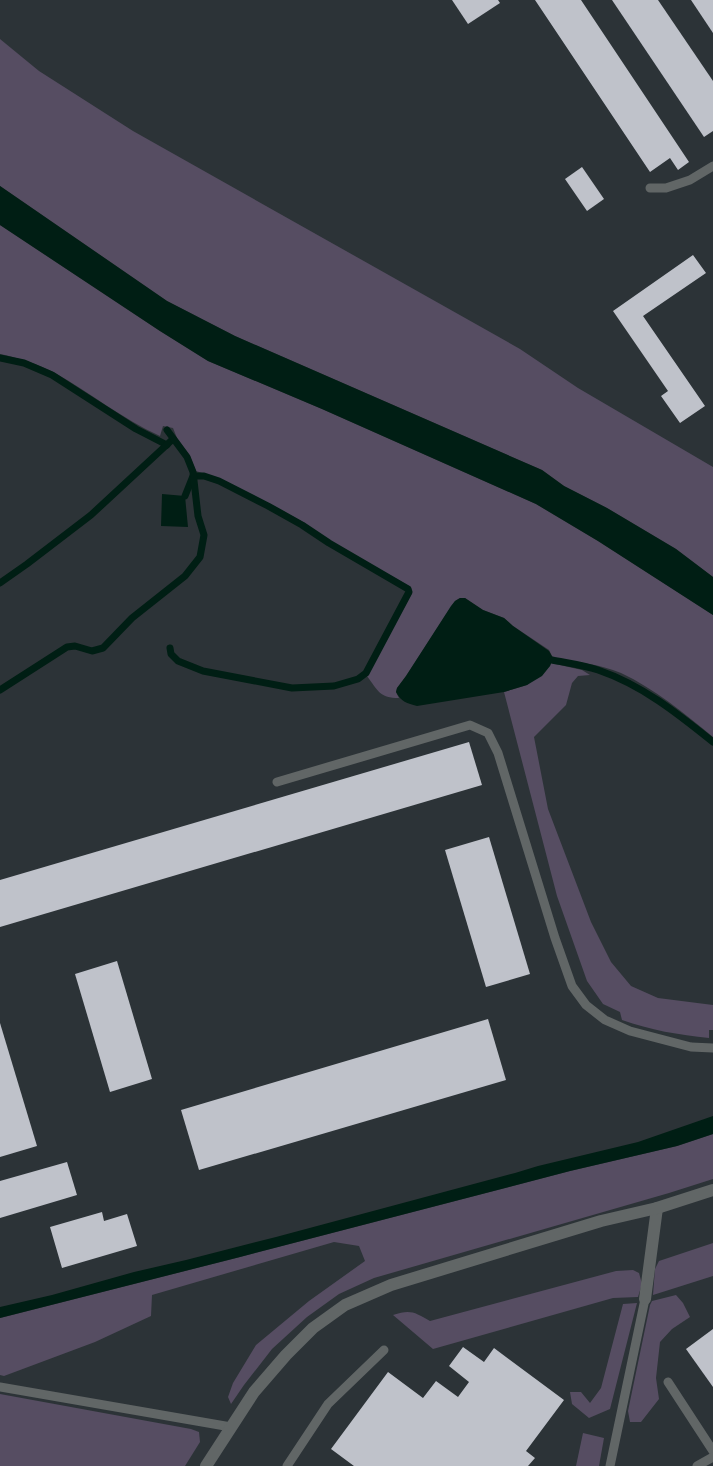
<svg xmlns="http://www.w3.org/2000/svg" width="713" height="1466" font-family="'Source Sans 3',sans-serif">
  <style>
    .green { fill: #564d62 }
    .water { fill: #001e14 }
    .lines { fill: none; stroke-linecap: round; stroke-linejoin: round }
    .stream { stroke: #001e14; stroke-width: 7 }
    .building { fill: #bfc2ca }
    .lane { stroke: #616666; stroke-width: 9 }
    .street { stroke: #616666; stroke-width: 12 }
  </style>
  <rect width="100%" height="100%" fill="#2c3337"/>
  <g class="green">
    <polygon points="0,39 39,71 133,131 520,349 578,388 713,467 713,577 676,549 607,508 564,486 542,470 235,336 167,301 0,186"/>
    <path d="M0 225 160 331 208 361 322 409 536 504 598 541 713 615V737C684 713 655 689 621 673 600 664 575 662 553 658L549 650 513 626 504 618 483 610 465 598H460L455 601 406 676 397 688 396 692 399 698C380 698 378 691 367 676L412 593 411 587 329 541 303 522 270 504 221 479 196 471 190 456 177 438 173 428 163 426 160 436C122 419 91 393 55 373 38 364 19 358 0 354Z"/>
    <path d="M551 663 582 670 590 675 578 676 572 683 566 705 534 737 548 809 591 922 611 962 631 986 658 998 713 1005V1030H709V1038C679 1035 650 1030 622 1020L620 1012 603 1004 587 981 557 896 504 692 527 685 550 666Z"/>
    <polygon points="713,1134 713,1179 669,1193 374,1278 339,1294 307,1317 272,1349 244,1385 231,1404 228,1397 233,1383 256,1345 309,1301 365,1261 359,1246 334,1242 152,1295 151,1316 95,1342 4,1376 0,1375 0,1318 240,1257 570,1171 677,1146"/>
    <polygon points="713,1243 713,1276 653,1295 655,1269 659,1261"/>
    <path d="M633 1270 639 1273 642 1284 638 1297 613 1298 433 1349 393 1315C410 1309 415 1312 430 1321L616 1271Z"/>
    <polygon points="676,1295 683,1303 690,1317 672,1329 660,1342 656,1378 659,1399 641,1422 630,1422 628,1411 650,1305 652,1301"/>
    <polygon points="637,1303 610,1409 589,1418 572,1404 570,1392 581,1392 590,1403 601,1388 623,1304"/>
    <polygon points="0,1394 191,1429 199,1432 200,1442 185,1466 0,1466"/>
    <polygon points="583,1433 604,1438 599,1466 576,1466"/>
  </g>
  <g class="water">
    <polygon points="0,186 167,301 235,336 542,470 564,486 607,508 676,549 713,577 713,615 598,541 536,504 322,409 208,361 160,331 0,225"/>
    <polygon points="162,494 185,496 188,527 161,526"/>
    <path d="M460 598H465L483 610 504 618 513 626 549 651 553 658 550 666 542 676 527 685 504 692 417 706C407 703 401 702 396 692L397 688 406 676 451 606 455 601Z"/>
    <polygon points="713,1116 713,1134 677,1146 570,1171 240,1257 0,1318 0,1307 52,1295 134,1272 186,1260 276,1237 515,1173 538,1166 638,1142"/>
  </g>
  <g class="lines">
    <g class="stream">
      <polyline points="0,358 24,363 52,375 136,429 167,445"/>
      <polyline points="0,583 27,564 91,515 173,439"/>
      <polyline points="170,648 171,654 178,661 203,671 292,688 334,686 358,679 366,673 409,592 408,589 329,543 302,525 268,506 219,481 204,476 193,476 185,496"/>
      <path d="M552 660C567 663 583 665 598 670 642 685 677 713 713 742"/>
      <polyline points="0,690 67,647 75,646 92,651 103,648 132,618 185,576 200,557 204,535 198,516 193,472 187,457 167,430"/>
    </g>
  </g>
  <g class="building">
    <polygon points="452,0 498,0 500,3 468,24"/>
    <polygon points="535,0 581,0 689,162 678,170 670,158 650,172"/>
    <polygon points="612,0 658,0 713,81 713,131 704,137"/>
    <polygon points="691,0 713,0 713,33"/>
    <polygon points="582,167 604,199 587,211 565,179"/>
    <polygon points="693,255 706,273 643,316 705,406 680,423 661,396 668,391 613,311"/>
    <polygon points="469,742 482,785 0,927 0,880"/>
    <polygon points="489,837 530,974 486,987 445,850"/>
    <polygon points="117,961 152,1079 110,1092 75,974"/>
    <polygon points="488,1019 506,1080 199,1170 181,1110"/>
    <polygon points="0,1023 37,1146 0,1157"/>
    <polygon points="67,1162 77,1195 0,1218 0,1181"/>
    <polygon points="102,1212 104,1221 127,1214 137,1246 62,1268 50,1227"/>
    <polygon points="713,1329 713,1387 686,1349"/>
    <polygon points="463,1347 484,1362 494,1348 564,1400 526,1451 535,1458 528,1466 354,1466 331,1449 388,1372 423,1398 436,1381 458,1397 469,1382 449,1366"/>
  </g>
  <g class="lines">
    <g class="lane">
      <polyline points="650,188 666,188 690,180 713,166"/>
      <polyline points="277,782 470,725 488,733 498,753 555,938 572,986 586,1005 605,1020 630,1031 691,1047 713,1048"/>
      <polyline points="668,1382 713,1451"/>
      <polyline points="0,1387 231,1427"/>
      <polyline points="287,1466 328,1404 384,1350"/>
      <polyline points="610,1466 645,1299"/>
      <polyline points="697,1466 713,1457"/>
    </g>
    <g class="street">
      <polyline points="645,1299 657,1208"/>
      <polyline points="206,1466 254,1392 286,1355 313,1328 345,1305 391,1285 601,1221 657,1208 713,1190"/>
    </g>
  </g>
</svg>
